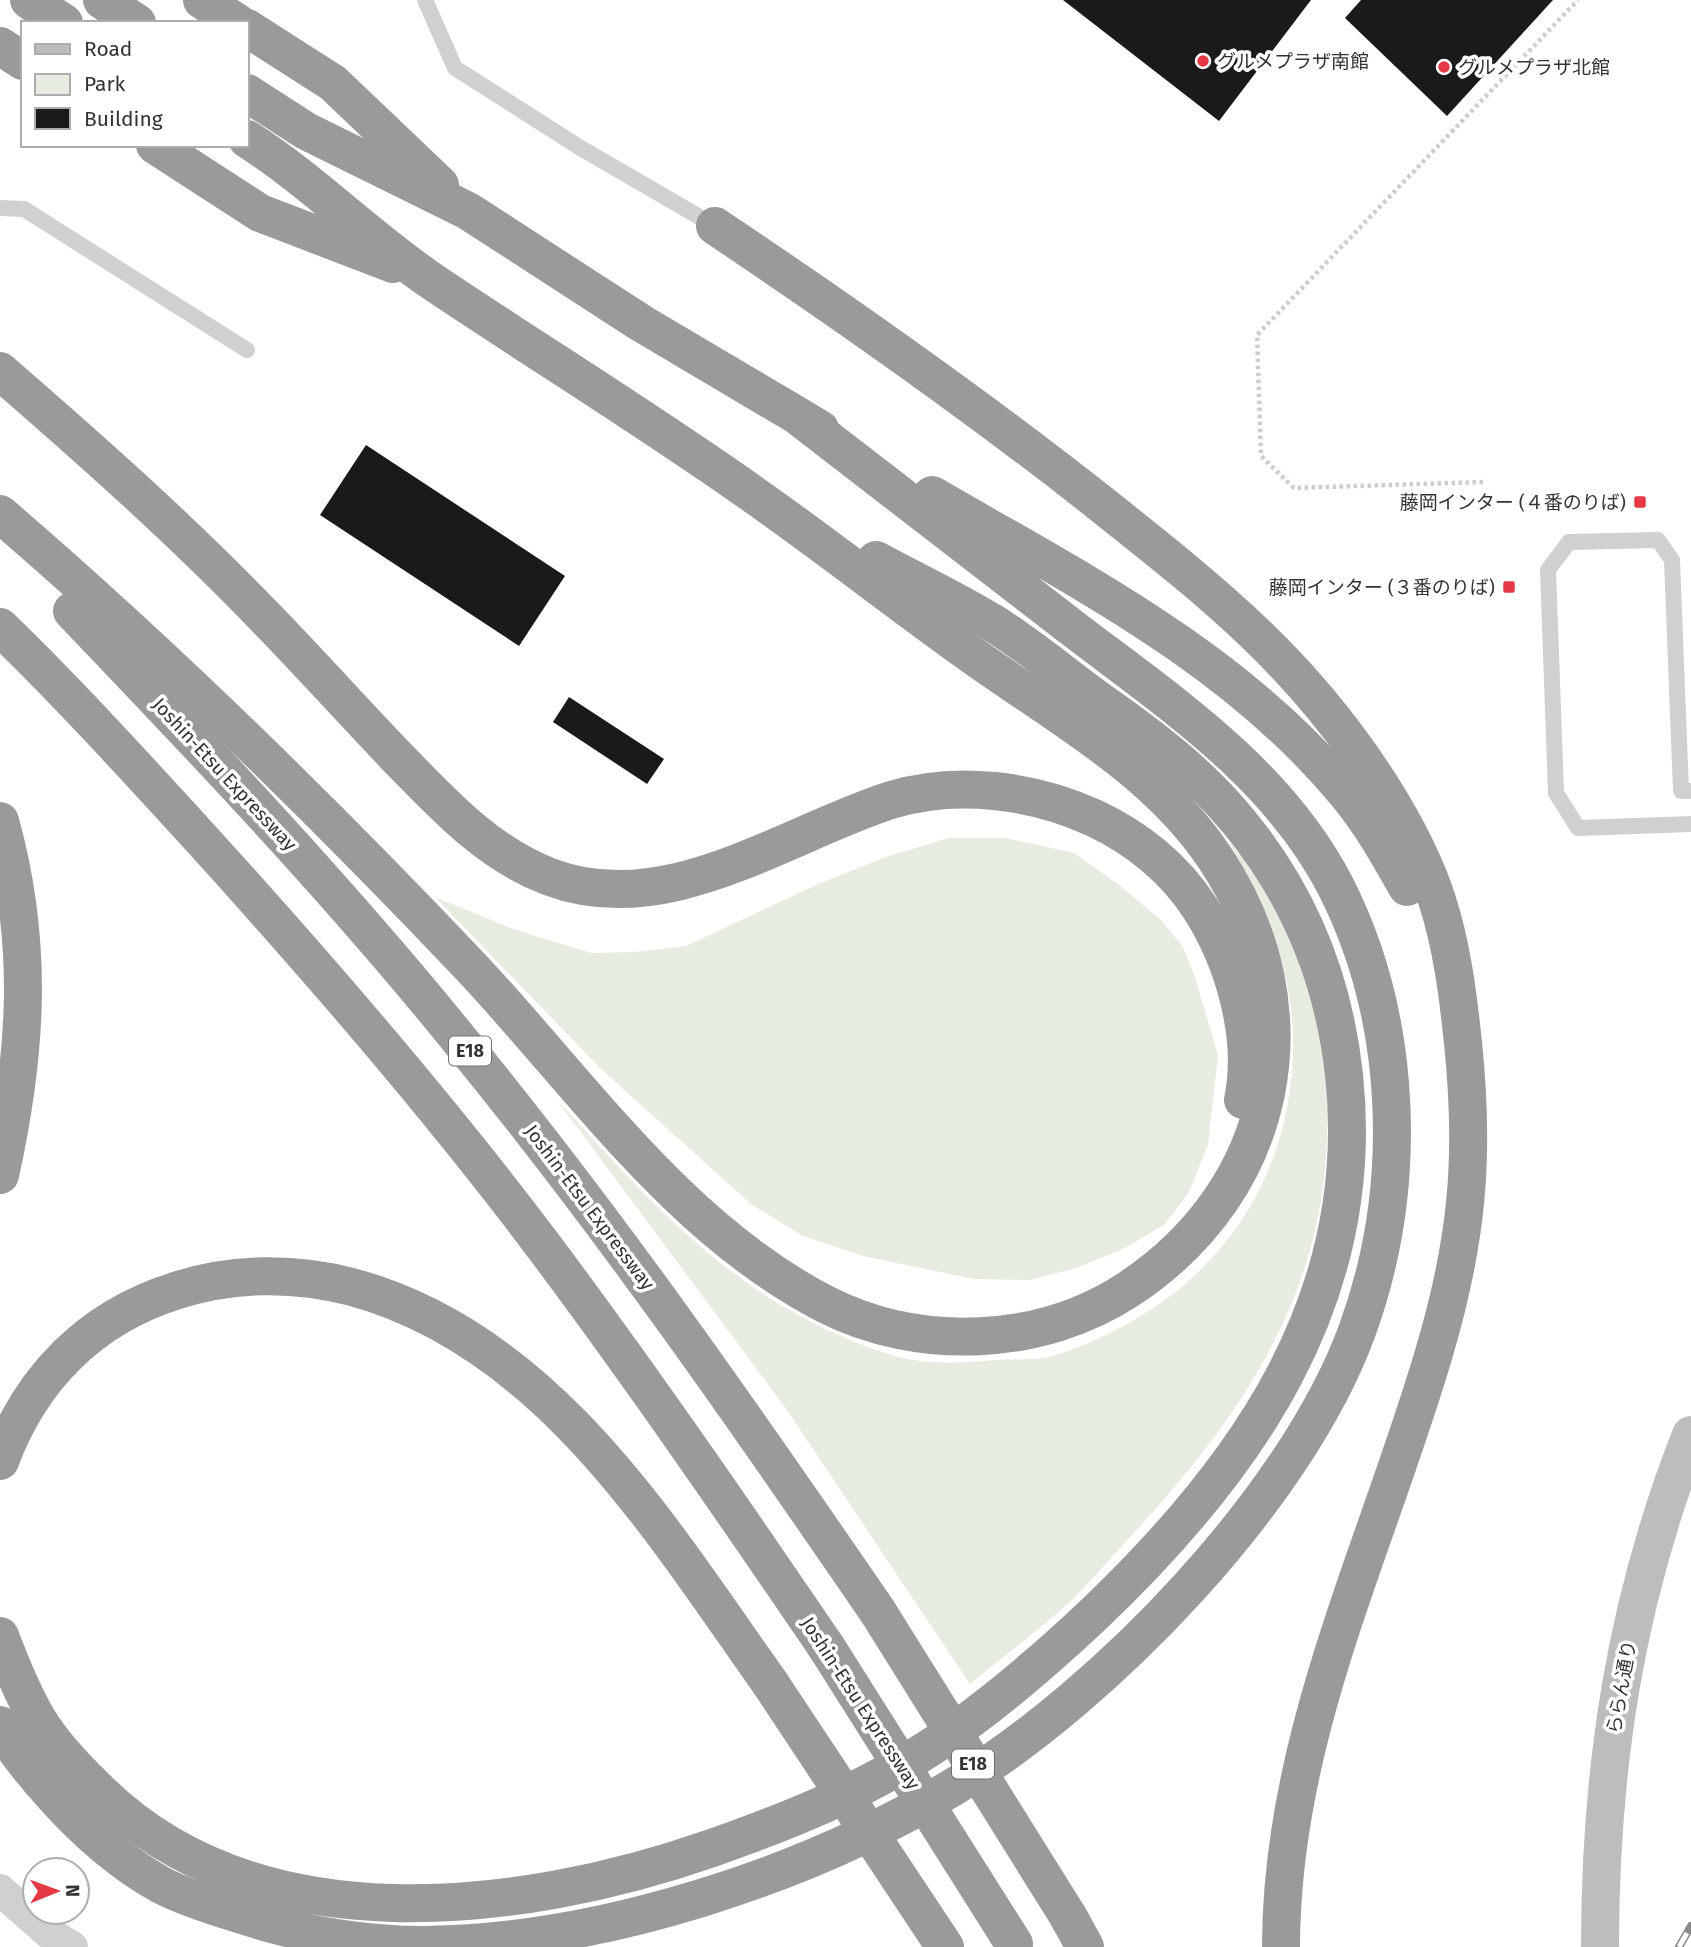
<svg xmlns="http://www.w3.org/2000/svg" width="1691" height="1947" font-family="'Fira Sans','Noto Sans JP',sans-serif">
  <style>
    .green { fill: #e6ecdf }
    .building { fill: #1a1a1a }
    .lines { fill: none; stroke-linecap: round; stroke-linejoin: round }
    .path { stroke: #cdcdcd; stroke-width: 4.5; stroke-dasharray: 3.5 3.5; stroke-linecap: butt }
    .lane { stroke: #d0d0d0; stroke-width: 16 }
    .street { stroke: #d0d0d0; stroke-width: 32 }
    .secondary { stroke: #bdbdbd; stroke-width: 38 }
    .highway { stroke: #9a9a9a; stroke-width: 38 }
    .rail-casing { stroke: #888; stroke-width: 8 }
    .rail { stroke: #fff; stroke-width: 5; stroke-dasharray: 16; stroke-linecap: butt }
    .highway-bridge { stroke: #9a9a9a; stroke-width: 38 }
    .poi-dot { fill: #e63946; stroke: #fff; stroke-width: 2.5 }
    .labels { text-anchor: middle; stroke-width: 7; stroke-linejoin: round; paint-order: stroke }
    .shield { fill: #fff; stroke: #707070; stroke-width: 2 }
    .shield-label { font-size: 18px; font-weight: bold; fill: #333 }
    .poi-label { font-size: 19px; fill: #333; stroke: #fff; text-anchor: start }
    .street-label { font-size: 19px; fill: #333; stroke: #fff }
  </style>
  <rect width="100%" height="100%" fill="#fff"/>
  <g class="green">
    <polygon points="948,838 1006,838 1074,853 1119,885 1161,920 1183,947 1195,977 1218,1055 1208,1145 1188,1194 1164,1225 1121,1250 1076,1268 1030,1280 974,1279 863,1256 803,1236 751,1204 601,1069 435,897 513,929 591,953 635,952 686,946 816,885 886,857"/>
    <path d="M1228 840C1243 859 1261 877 1274 897 1308 951 1319 1017 1325 1079 1342 1266 1255 1402 1133 1534 1112 1556 1093 1579 1072 1600 1040 1630 1003 1656 970 1684L787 1410 557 1100C659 1211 741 1307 891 1355 923 1365 962 1363 995 1360 1014 1359 1038 1361 1056 1355 1202 1307 1295 1193 1293 1037 1292 965 1259 903 1228 840Z"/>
  </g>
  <g class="building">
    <polygon points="1063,0 1311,0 1219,121"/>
    <polygon points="1361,0 1553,0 1447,116 1345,18"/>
    <polygon points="366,445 565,576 519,646 320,515"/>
    <polygon points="569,697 664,759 647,784 553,722"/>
  </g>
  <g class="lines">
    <polyline class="path" points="1483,482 1294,488 1261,456 1257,335 1578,0"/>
    <g class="lane">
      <polyline points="425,0 455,68 579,147 715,226"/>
      <polyline points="0,208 24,209 247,350"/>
      <polyline points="1691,791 1681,791 1672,560 1658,540 1569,542 1548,570 1556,793 1578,828 1691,824"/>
    </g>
    <polyline class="street" points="0,1890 49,1933 72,1947"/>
    <path class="secondary" d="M1600 1947C1600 1769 1625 1602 1691 1435"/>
    <g class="highway">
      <polyline points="29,0 64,23"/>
      <polyline points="102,0 137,23"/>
      <polyline points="202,0 238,23"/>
      <polyline points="247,28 333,83 440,185"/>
      <polyline points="0,46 23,61"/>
      <polyline points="247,93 306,131 468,211 641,323 820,429"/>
      <polyline points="155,145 260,213 393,264"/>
      <path d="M715 226C848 315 979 407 1105 507 1216 595 1304 665 1382 788 1404 823 1424 860 1437 900 1452 946 1458 995 1463 1043 1475 1158 1467 1242 1434 1353 1376 1550 1281 1737 1281 1947"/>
      <path d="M0 371C90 449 180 529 263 615 307 660 350 708 394 754 440 801 486 853 550 877 666 921 785 834 891 800 956 780 1034 790 1094 818 1137 838 1175 869 1200 908 1234 961 1256 1037 1243 1100"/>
      <path d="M932 495C1079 580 1237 660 1347 794 1371 823 1389 855 1407 887"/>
      <path d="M0 514C164 655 321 809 470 966 581 1084 678 1228 825 1304 919 1352 1041 1347 1129 1289 1280 1189 1315 1008 1215 858 1156 769 1057 716 972 655 899 603 828 547 754 495 651 422 542 355 436 284 370 240 314 182 247 139"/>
      <path d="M72 611C206 751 340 892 462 1043 611 1225 745 1418 878 1612"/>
      <path d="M0 627C68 693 132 763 196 833 317 966 437 1104 545 1248 643 1379 735 1513 827 1648"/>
      <path d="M0 821C34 943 27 1053 0 1175"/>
      <path d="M0 1461C31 1378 90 1318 175 1291 232 1272 295 1272 352 1287 547 1340 660 1528 770 1683"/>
      <path d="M0 1636C11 1665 22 1693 38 1720 54 1746 76 1769 98 1790 256 1947 520 1915 712 1848 786 1822 861 1792 928 1749 986 1711 1041 1664 1092 1616 1247 1469 1368 1298 1344 1075 1334 981 1299 895 1239 822 1200 774 1150 736 1100 701 1064 675 1030 646 993 623 956 600 915 581 876 560"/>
      <path d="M0 1725C14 1750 33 1773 52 1794 83 1829 120 1862 161 1885 186 1898 215 1907 242 1915 300 1934 363 1945 425 1945 600 1943 806 1876 955 1786 1105 1695 1296 1498 1357 1331 1409 1189 1404 1020 1335 885 1276 772 1169 702 1071 627 980 557 889 487 799 417"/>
      <polyline points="1068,1916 1085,1947"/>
    </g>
    <g class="rail-casing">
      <polyline id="rail" points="1679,1947 1691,1926"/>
    </g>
    <use href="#rail" class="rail"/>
    <g class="highway-bridge">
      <polyline points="878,1612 1068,1916"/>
      <polyline points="827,1648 1014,1944"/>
      <polyline points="770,1683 945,1947"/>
    </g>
  </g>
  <g class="poi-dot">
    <circle cx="1203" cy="61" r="7"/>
    <circle cx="1444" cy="67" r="7"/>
    <rect x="1633" y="495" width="14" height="14" rx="3.5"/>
    <rect x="1502" y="580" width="14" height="14" rx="3.5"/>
  </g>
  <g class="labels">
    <g class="shield">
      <rect x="449" y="1036.5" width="42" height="29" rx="5"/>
      <rect x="952" y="1749.5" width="42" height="29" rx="5"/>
    </g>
    <g class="shield-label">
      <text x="470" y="1057">E18</text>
      <text x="973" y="1770">E18</text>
    </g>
    <g class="poi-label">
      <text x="1217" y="68">グルメプラザ南館</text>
      <text x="1458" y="74">グルメプラザ北館</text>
      <text x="1626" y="509" text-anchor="end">藤岡インター (４番のりば)</text>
      <text x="1495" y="594" text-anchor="end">藤岡インター (３番のりば)</text>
    </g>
    <g class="street-label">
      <text transform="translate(225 774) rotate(47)" y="7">Joshin-Etsu Expressway</text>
      <text transform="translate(590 1207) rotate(53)" y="7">Joshin-Etsu Expressway</text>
      <text transform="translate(1621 1687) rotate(-80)" y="7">ららん通り</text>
      <text transform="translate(861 1703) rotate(57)" y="7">Joshin-Etsu Expressway</text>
    </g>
  </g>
  <rect x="21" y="21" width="228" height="126" fill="#ffffff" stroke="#adadad" stroke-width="2"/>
  <rect x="35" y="44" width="35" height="10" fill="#bdbdbd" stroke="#adadad" stroke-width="2"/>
  <text x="84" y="56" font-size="21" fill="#333333">Road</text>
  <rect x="35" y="74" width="35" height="21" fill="#e6ecdf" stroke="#adadad" stroke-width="2"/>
  <text x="84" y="91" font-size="21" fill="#333333">Park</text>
  <rect x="35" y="108" width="35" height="21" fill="#1a1a1a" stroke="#adadad" stroke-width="2"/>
  <text x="84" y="126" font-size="21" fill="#333333">Building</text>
  <g transform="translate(56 1891) rotate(89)"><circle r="33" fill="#ffffff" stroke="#adadad" stroke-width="2"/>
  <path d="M0-5L12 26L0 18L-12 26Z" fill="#e63946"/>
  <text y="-10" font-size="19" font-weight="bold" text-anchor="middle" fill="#333333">N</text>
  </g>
</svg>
